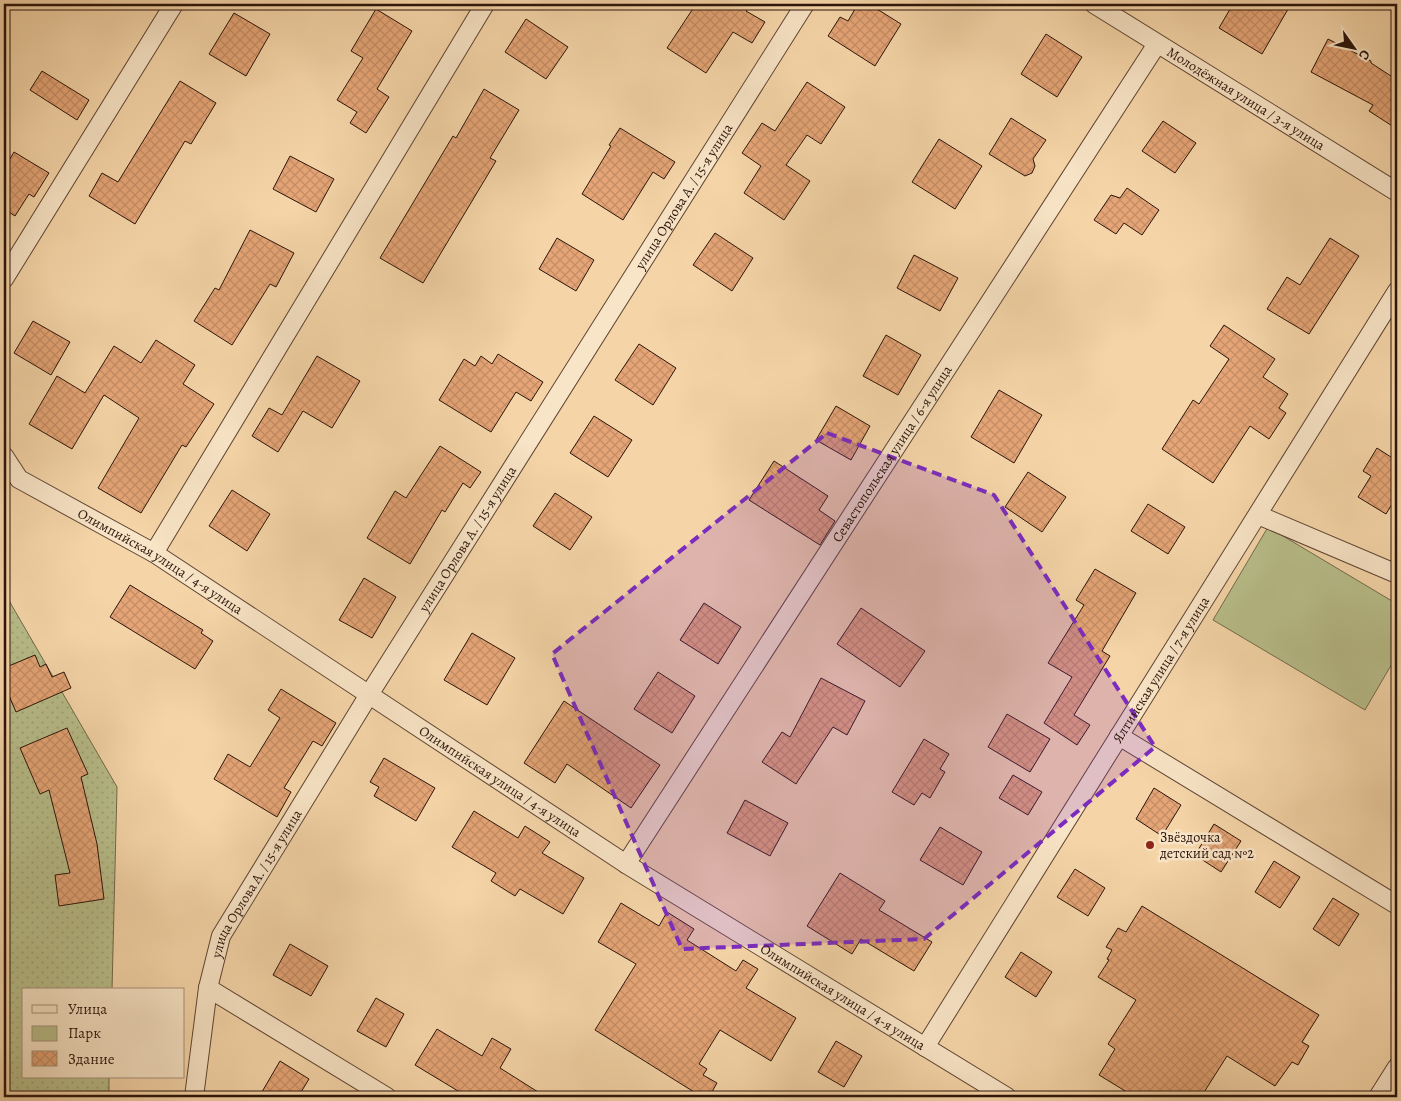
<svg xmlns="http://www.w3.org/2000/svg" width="1401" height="1101" font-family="Alegreya,serif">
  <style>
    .grass { fill: url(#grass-dots); stroke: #72694a }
    .park { fill: #b8be8a; stroke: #72694a }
    .building { fill: url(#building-cross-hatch); stroke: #2c140a }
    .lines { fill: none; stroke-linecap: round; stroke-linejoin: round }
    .minor-casing { stroke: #5e4432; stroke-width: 20 }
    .minor { stroke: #f8e4c6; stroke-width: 18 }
    .marked { fill: #7b2cbf; fill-opacity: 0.2; stroke: #7b2cbf; stroke-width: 4; stroke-dasharray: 10 6; stroke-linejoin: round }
    .poi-dot { fill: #8f2418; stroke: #f8e4c6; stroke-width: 2 }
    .labels { text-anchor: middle; stroke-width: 5; stroke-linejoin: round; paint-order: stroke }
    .street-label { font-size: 14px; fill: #2c140a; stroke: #f8e4c6 }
    .poi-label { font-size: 14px; fill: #2c140a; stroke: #f8e4c6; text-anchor: start }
  </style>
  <defs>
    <pattern id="grass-dots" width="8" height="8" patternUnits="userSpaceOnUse" patternTransform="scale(1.25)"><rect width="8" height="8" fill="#b8be8a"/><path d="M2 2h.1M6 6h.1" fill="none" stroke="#9ea276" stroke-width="1.8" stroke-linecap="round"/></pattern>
    <pattern id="building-cross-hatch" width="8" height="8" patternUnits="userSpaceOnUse" patternTransform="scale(1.25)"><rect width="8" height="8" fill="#e5a576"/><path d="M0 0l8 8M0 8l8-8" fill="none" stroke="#c58d65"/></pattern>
  </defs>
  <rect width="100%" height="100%" fill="#f5d5a8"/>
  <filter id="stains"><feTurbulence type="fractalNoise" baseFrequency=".004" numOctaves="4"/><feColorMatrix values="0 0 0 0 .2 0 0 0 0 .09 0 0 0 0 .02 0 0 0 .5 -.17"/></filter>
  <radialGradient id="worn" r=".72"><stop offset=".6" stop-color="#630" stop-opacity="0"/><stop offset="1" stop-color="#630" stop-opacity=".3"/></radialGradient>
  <polygon class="grass" points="4,592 117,787 112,990 24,990 24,1077 109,1077 109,1097 4,1097"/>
  <polygon class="park" points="1268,527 1397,604 1397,655 1365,710 1213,620"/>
  <g class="building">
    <polygon points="696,4 752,4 746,11 765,22 752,43 733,32 706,73 667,48"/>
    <polygon points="858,4 869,4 901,24 875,66 828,36 840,17 848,21"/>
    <polygon points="1233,4 1291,4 1262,54 1219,28"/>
    <polygon points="376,9 412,31 377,89 389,97 366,133 350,123 357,112 337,100 363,58 351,51"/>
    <polygon points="234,13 270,34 246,76 209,54"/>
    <polygon points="526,19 568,47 546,79 505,52"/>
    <polygon points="1046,34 1082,57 1057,97 1021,74"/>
    <polygon points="1328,39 1371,61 1371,63 1397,80 1397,129 1369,111 1373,105 1311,72"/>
    <polygon points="42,71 89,100 77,120 30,90"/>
    <polygon points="180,81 216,103 191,144 185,141 135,224 89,196 102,173 118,182"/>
    <polygon points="807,82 845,107 821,144 807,135 786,165 810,181 784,220 744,193 761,166 742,153 762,123 775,131"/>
    <polygon points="484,89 519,110 490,158 496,161 423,283 380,258 453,136 456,138"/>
    <polygon points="1011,118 1046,140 1033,159 1035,166 1032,173 1025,176 989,154"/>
    <polygon points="1163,121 1196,143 1175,173 1142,151"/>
    <polygon points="620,128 675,162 664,179 653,172 623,220 582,194 611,146 609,145"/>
    <polygon points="939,139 982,166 955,209 912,182"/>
    <polygon points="14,152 49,173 34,197 29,194 15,216 4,209 4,169"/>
    <polygon points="290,156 334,179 316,212 273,189"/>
    <polygon points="1127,188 1159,210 1142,235 1124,223 1116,234 1094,220 1111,195 1120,198"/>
    <polygon points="250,230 294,253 276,287 270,284 232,345 194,321 215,288 219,290"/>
    <polygon points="715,233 753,258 732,291 693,265"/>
    <polygon points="557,238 594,260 576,291 539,269"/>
    <polygon points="1330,238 1359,256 1309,334 1267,309 1287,277 1300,285"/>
    <polygon points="914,255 958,278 940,311 897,288"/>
    <polygon points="33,321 70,342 51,375 14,353"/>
    <polygon points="1224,325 1275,359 1263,377 1288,394 1279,408 1286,413 1269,439 1250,426 1213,483 1162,449 1193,400 1199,404 1229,359 1210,346"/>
    <polygon points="886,335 921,355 898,395 863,376"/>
    <polygon points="156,340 195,365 183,384 214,404 186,447 182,445 141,513 98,488 139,418 104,395 72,449 29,424 57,376 85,393 114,346 141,363"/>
    <polygon points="639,344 676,368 653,405 615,380"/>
    <polygon points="498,354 543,382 531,401 516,392 491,432 439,400 464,359 475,366 481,356 492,364"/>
    <polygon points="317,356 360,381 332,428 303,411 278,452 252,436 269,408 282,415"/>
    <polygon points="999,390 1042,415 1014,463 971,437"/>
    <polygon points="836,406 870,426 851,460 816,440"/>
    <polygon points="594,416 632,440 608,477 570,453"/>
    <polygon points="440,446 481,472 470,488 463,483 445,512 442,510 410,564 367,538 395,491 406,498"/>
    <polygon points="1377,448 1397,461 1397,496 1386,514 1358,497 1371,476 1363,471"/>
    <polygon points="774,461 828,496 819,510 835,521 820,545 749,500"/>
    <polygon points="1028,472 1066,497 1042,532 1005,507"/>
    <polygon points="232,490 270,514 247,551 209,526"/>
    <polygon points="555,493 592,517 570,550 533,526"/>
    <polygon points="1148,504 1185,527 1168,554 1131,531"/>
    <polygon points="1095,569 1136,593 1102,651 1110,656 1074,715 1090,725 1077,745 1044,723 1072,677 1048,663 1084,605 1076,600"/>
    <polygon points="364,578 396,597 372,638 339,620"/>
    <polygon points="130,585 203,630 201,633 213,641 195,669 110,617"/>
    <polygon points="704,603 741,627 718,664 680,640"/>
    <polygon points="861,608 925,651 900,687 837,644"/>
    <polygon points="472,633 515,658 487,705 444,680"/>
    <polygon points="35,655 40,667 46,664 52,677 64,672 71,688 16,712 4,684 4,668"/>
    <polygon points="658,672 695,696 672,733 634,709"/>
    <polygon points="821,678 865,701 847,735 833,727 796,784 762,762 782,732 790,737"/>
    <polygon points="281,689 336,723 322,746 313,741 284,788 291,792 277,817 214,779 228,754 250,767 280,718 268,710"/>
    <polygon points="564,701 660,765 631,808 567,764 555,783 524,763"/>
    <polygon points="1007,714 1050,739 1030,772 988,747"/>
    <polygon points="67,728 88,774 81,777 97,844 104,899 59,906 55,875 70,873 49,790 40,794 20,748"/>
    <polygon points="924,739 949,754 940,769 945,772 930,798 922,793 914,805 892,792"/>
    <polygon points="384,758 435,788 416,821 374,796 379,787 370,782"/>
    <polygon points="1013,775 1042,792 1028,815 999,798"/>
    <polygon points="1154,788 1181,805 1162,836 1136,819"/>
    <polygon points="745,800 788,823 770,856 727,833"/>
    <polygon points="474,811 518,838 525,826 550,842 542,853 584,878 563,914 520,889 515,896 491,881 496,873 452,847"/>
    <polygon points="1214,824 1241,841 1221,872 1195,855"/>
    <polygon points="940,827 982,852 963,885 920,860"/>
    <polygon points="1274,861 1300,877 1280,908 1255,892"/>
    <polygon points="1075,869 1105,888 1088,916 1057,897"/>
    <polygon points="840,873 885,901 879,910 932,942 914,971 861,939 852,954 807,926"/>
    <polygon points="1333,898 1359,914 1339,946 1313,929"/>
    <polygon points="621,903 659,926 667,912 694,929 687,940 736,971 743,960 758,969 746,988 796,1018 771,1061 720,1030 699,1064 707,1069 703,1075 717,1083 709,1097 702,1097 595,1030 636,964 598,942"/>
    <polygon points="1142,906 1319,1015 1302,1042 1309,1046 1298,1065 1292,1062 1275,1086 1227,1056 1201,1097 1135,1097 1099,1075 1115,1049 1108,1044 1136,1000 1098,977 1109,960 1107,959 1112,950 1106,947 1118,928 1126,932"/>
    <polygon points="290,944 328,966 311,996 273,975"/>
    <polygon points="1021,952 1052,972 1036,997 1005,977"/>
    <polygon points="376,998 404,1014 386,1047 357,1031"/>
    <polygon points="437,1029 482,1056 492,1038 511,1049 500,1068 546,1097 468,1097 415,1065"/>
    <polygon points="836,1041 862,1056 844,1087 818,1072"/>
    <polygon points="280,1061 309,1079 298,1097 259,1097"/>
  </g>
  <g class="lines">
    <g class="minor-casing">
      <g id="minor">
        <path id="s1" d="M1094 4 1397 192"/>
        <polyline points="4,279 174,4"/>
        <path id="s2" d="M4 456 19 479 154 553 626 864 1007 1097"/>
        <polyline points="1258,515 1397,574"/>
        <polyline points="154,553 485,4"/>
        <polyline points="1119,736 1397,905"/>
        <path id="s3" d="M626 864 1157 44"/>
        <polyline points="208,988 387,1097"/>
        <path id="s4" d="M925 1047 1397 291"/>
        <path id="s5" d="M194 1097 208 988 221 936 370 693 805 4"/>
        <polyline points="1378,1097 1397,1067"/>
      </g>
    </g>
    <use href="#minor" class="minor"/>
  </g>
  <path class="marked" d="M827 433 994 495 1155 747 924 939 682 949 552 654Z"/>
  <circle class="poi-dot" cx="1150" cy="845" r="5"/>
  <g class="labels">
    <g class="street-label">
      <text dy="5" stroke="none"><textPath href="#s1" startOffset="179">Молодёжная улица / 3-я улица</textPath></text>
      <text dy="5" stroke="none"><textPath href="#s5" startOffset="1036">улица Орлова А. / 15-я улица</textPath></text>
      <text dy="5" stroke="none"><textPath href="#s3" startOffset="489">Севастопольская улица / 6-я улица</textPath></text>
      <text dy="5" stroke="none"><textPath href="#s5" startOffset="631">улица Орлова А. / 15-я улица</textPath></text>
      <text dy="5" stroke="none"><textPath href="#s2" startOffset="191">Олимпийская улица / 4-я улица</textPath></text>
      <text dy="5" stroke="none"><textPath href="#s4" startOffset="445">Ялтинская улица / 7-я улица</textPath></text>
      <text dy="5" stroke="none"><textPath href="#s2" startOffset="596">Олимпийская улица / 4-я улица</textPath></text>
      <text dy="5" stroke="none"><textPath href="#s5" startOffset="226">улица Орлова А. / 15-я улица</textPath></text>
      <text dy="5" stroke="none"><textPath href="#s2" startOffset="1001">Олимпийская улица / 4-я улица</textPath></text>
    </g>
    <g class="poi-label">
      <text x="1160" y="842">Звёздочка<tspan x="1160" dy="16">детский сад №2</tspan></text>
    </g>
  </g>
  <rect width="1401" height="1101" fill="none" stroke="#f5d5a8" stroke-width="20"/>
  <rect x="5" y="5" width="1391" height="1091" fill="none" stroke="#2c140a" stroke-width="2.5"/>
  <rect x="10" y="10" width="1381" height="1081" fill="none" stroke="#2c140a"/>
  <rect x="22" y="988" width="162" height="90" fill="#f8e4c6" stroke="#a6917b"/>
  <rect x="32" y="1005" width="25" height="8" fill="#f8e4c6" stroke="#a6917b"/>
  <text x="68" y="1014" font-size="15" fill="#2c140a">Улица</text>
  <rect x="32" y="1026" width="25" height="15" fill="#b8be8a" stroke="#a6917b"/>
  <text x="68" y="1038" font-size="15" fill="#2c140a">Парк</text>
  <rect x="32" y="1051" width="25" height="15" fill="url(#building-cross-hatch)" stroke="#a6917b"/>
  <text x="68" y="1064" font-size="15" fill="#2c140a">Здание</text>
  <g transform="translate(1354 48) rotate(123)" stroke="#f8e4c6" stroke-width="4" paint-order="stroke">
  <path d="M0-4L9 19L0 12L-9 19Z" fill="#2c140a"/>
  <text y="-8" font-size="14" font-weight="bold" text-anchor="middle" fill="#2c140a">С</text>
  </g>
  <rect width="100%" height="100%" filter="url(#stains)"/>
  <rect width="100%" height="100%" fill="url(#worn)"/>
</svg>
